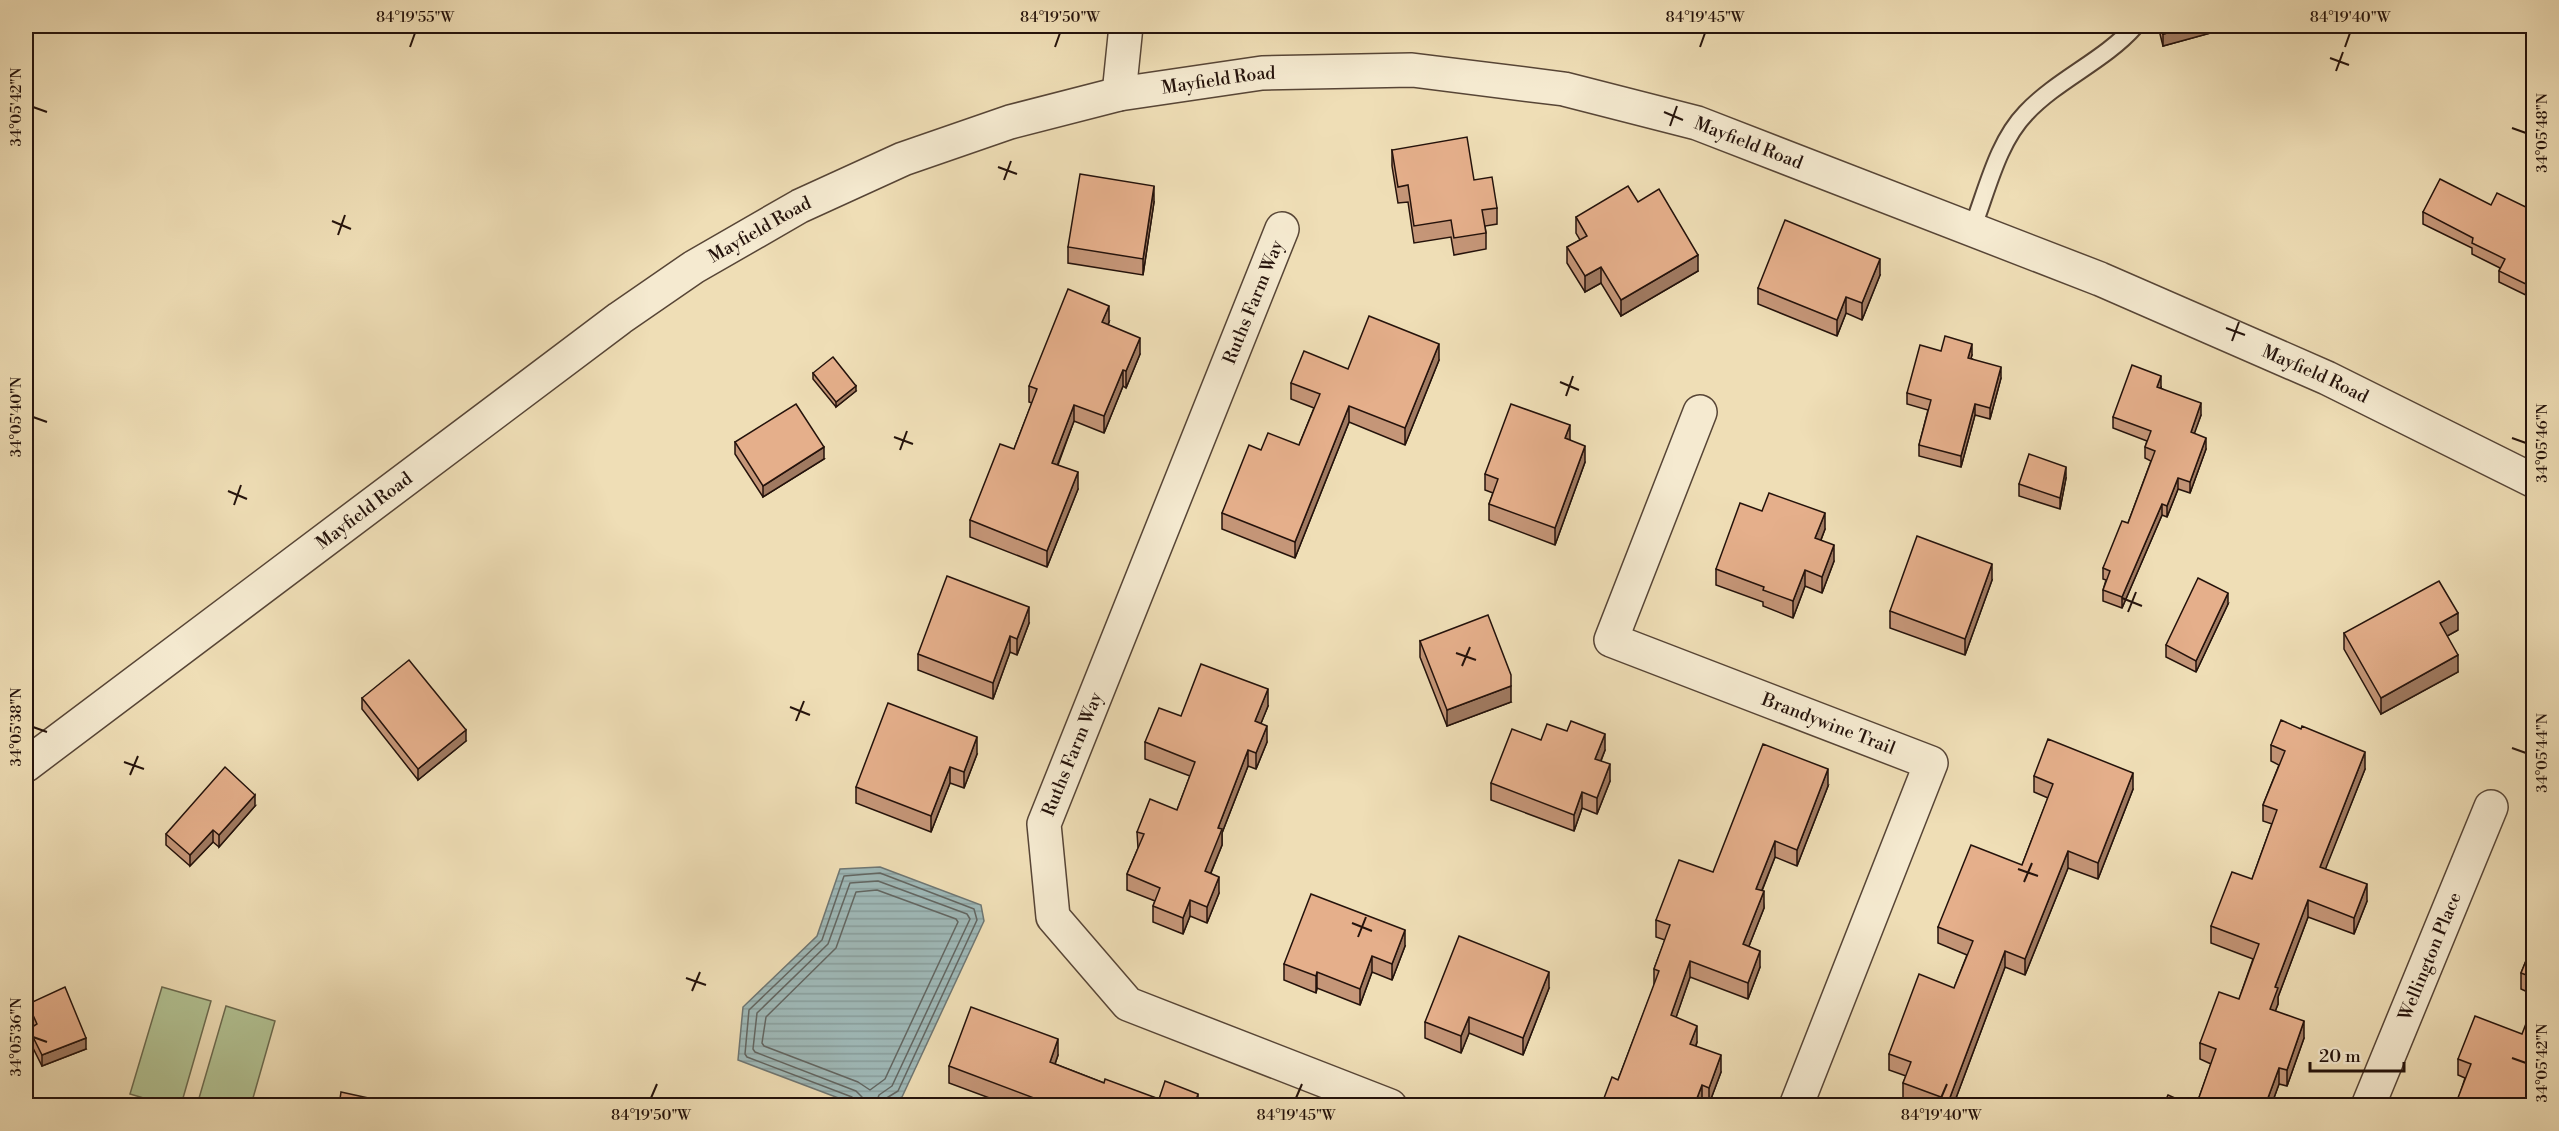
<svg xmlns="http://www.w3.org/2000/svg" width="2559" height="1131" font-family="'Libre Bodoni',serif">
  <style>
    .park { fill: #b2c293; stroke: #6b6a4f; stroke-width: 1.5 }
    .water { fill: url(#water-rules); stroke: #6e7673; stroke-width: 1.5 }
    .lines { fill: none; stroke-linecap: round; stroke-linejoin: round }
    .shore { stroke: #626662; stroke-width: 1.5 }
    .service-casing { stroke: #574536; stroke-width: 20 }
    .minor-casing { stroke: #574536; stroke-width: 36 }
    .tertiary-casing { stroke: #574536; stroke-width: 36 }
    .service { stroke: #f5ead0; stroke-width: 16 }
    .minor { stroke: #f5ead0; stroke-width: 33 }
    .tertiary { stroke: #f5ead0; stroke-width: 33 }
    .wall { fill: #c59678; stroke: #24120b; stroke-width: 1.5 }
    .shaded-wall { fill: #a07a61; stroke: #24120b; stroke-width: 1.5 }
    .building { fill: #e5af8b; stroke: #24120b; stroke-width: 1.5 }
    .ticks { fill: none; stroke: #24120b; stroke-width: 2 }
    .labels { text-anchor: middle; stroke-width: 5; stroke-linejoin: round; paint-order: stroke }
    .street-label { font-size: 18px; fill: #24120b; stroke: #f5ead0 }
    .neatline { fill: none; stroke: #24120b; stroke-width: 2 }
    .ticks-label { font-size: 15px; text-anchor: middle; fill: #24120b }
  </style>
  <defs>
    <pattern id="water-rules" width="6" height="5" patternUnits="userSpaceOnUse" patternTransform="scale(1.5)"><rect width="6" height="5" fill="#9fb9b8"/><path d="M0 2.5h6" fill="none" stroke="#899e9d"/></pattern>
  </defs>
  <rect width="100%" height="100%" fill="#efdeb6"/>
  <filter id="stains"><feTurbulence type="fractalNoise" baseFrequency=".00333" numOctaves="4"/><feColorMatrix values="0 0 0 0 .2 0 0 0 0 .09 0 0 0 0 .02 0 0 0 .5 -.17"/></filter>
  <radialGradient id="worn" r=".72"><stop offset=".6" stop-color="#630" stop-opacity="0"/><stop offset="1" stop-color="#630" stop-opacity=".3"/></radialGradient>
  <g class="park">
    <polygon points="162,987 211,1001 181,1105 167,1105 130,1094"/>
    <polygon points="226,1006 275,1021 251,1105 197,1105"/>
  </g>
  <polygon class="water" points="880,867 981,905 984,921 902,1097 884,1105 857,1105 738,1060 743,1007 817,936 840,869"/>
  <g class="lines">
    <g class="shore">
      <polygon points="877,890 956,919 958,922 885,1079 870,1090 858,1082 764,1046 762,1043 766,1017 836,948 856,892"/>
      <polyline points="856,1106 852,1097 747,1057 745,1054 749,1010 822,940 844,876 880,873 974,909 977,920 898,1091 885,1099 883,1106"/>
      <polyline points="864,1106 862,1097 856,1091 755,1052 753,1049 757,1013 828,944 850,883 878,881 967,914 970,919 892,1086 879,1095 875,1106"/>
    </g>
    <g class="service-casing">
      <path id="service" d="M1972 229C1987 191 1997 143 2026 113 2058 79 2104 61 2135 26"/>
    </g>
    <g class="minor-casing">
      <g id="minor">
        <polyline points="1282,229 1044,824 1053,917 1128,1004 1390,1106"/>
        <path id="s1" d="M1700 412 1611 640 1931 763 1796 1106"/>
        <path id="s2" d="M2368 1106 2491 807"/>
      </g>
    </g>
    <g class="tertiary-casing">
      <g id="tertiary">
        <polyline points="1119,94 1126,26"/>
        <path id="s3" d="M26 765 620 318 694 267 800 206 903 159 1010 122 1119 94 1262 73 1412 70 1564 89 1697 123 2100 279 2327 378 2534 481"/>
      </g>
    </g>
    <use href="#service" class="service"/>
    <use href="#minor" class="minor"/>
    <use href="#tertiary" class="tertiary"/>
  </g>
  <g class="wall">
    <polygon points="2158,26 2218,26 2218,31 2163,46"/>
    <polygon points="1392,150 1497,208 1497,224 1485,226 1486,233 1486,249 1454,255 1451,237 1414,243 1408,202 1398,203 1392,166"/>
    <polygon points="1154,202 1143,275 1068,263 1068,247"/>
    <polygon points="1638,202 1698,271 1621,316 1601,283 1585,292 1567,263 1567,247 1580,240 1576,233 1576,217"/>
    <polygon points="2491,205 2534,211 2534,299 2499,282 2499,271 2500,268 2472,254 2472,248 2423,224 2423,212"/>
    <polygon points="1880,275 1862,320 1846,313 1837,336 1758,304 1758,288"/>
    <polygon points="1109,322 1108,325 1140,354 1126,388 1123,386 1104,433 1074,421 1058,465 1078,489 1047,567 970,537 970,520 1014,449 1032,403 1029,402 1029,386"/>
    <polygon points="1941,351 1972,355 1971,358 2001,378 1990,419 1975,415 1961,467 1919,456 1919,445 1928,410 1907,404 1907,393"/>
    <polygon points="1439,360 1405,445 1349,422 1295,558 1222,529 1222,513 1261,450 1299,445 1314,408 1291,399 1291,383 1348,369"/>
    <polygon points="813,373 856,391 836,407 813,379"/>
    <polygon points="2161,387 2161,388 2201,415 2194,433 2206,449 2190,493 2178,489 2167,517 2162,515 2122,608 2103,601 2103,590 2106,580 2103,579 2103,568 2128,523 2151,461 2145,458 2145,447 2147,441 2113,428 2113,417"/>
    <polygon points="1570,440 1585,462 1555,545 1489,520 1489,504 1493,493 1485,490 1485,474"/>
    <polygon points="735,442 824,459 763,497 735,454"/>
    <polygon points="2066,478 2060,509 2019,496 2019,484"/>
    <polygon points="1762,511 1825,529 1821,540 1834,561 1822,593 1805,586 1793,618 1763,606 1763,602 1716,585 1716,569"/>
    <polygon points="1992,580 1965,655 1890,628 1890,611"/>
    <polygon points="2228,604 2196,672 2166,657 2166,645"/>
    <polygon points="2534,613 2534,640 2529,638 2529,621"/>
    <polygon points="1029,623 1017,655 1010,652 993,699 918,670 918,654"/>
    <polygon points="2458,630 2447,636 2458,672 2381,714 2344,649 2344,633"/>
    <polygon points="1420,641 1511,702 1447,726 1420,657"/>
    <polygon points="2534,651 2534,684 2527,680 2527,664"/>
    <polygon points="362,698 466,741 418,780 362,709"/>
    <polygon points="1268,706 1261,723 1267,742 1256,769 1248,766 1222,833 1222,845 1211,873 1219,893 1207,923 1190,916 1183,934 1153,922 1153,906 1155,901 1127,890 1127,874 1138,848 1137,832 1177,810 1190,776 1145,759 1145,742 1181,716"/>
    <polygon points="1541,740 1605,750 1601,761 1610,781 1597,814 1582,808 1574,831 1491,800 1491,783"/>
    <polygon points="2271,745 2365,769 2325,869 2367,901 2354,934 2308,917 2278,997 2278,1004 2275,1011 2304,1038 2287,1086 2279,1084 2271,1106 2196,1106 2211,1064 2200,1059 2200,1043 2239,999 2253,959 2211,943 2211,926 2252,879 2272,824 2263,821 2263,805 2279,765 2271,761"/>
    <polygon points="977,754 964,788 950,783 931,832 856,803 856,787"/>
    <polygon points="2034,776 2133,789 2098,879 2068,868 2025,975 2005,967 1953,1106 1919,1106 1903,1100 1903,1083 1906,1076 1889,1070 1889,1054 1954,988 1967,955 1938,943 1938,927 2022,865 2048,798 2034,792"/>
    <polygon points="1828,786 1797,866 1775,857 1762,891 1764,908 1749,946 1760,967 1748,999 1690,977 1676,1017 1697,1042 1696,1046 1721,1072 1709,1104 1618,1080 1654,986 1654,969 1665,940 1656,937 1656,920"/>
    <polygon points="255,806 219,847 213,842 190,866 166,845 166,834"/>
    <polygon points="2534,941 2534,995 2521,989 2521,973"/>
    <polygon points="1405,946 1392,980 1372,972 1360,1005 1317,988 1316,993 1284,980 1284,964"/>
    <polygon points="1549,988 1523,1055 1469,1033 1461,1053 1425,1038 1425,1022"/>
    <polygon points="28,1004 86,1049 42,1066 29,1040 29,1029 33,1026 28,1016"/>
    <polygon points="2522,1034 2534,1106 2456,1106 2465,1078 2458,1075 2458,1059"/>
    <polygon points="1058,1055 1055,1064 1104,1083 1159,1099 1198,1106 1011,1106 949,1083 949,1066"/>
  </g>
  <g class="shaded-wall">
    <polygon points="2197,26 2218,26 2218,31 2163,46 2163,34"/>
    <polygon points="1154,186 1154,202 1143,275 1143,259"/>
    <polygon points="1698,255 1698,271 1621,316 1621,300"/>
    <polygon points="1880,259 1880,275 1862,320 1862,303"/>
    <polygon points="1601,267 1601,283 1585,292 1585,276"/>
    <polygon points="1846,297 1846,313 1837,336 1837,320"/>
    <polygon points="1109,306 1109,322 1102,339 1102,322"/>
    <polygon points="1140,338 1140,354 1126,388 1126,371"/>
    <polygon points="1439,344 1439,360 1405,445 1405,428"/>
    <polygon points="1972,344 1972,355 1968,369 1968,358"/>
    <polygon points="2001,367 2001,378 1990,419 1990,408"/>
    <polygon points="1123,370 1123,386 1104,433 1104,416"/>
    <polygon points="2161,376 2161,387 2157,398 2157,387"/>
    <polygon points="856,386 856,391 836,407 836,402"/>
    <polygon points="2201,403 2201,415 2191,443 2191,432"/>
    <polygon points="1975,404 1975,415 1961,467 1961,456"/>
    <polygon points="1074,405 1074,421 1052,479 1052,463"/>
    <polygon points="1349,406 1349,422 1295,558 1295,542"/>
    <polygon points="1570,425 1570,441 1565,438"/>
    <polygon points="2206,438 2206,449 2190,493 2190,482"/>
    <polygon points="1585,446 1585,462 1555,545 1555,528"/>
    <polygon points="824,447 824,459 763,497 763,486"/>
    <polygon points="2066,467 2066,478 2060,509 2060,498"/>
    <polygon points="1078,472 1078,489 1047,567 1047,551"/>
    <polygon points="2178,478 2178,489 2167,517 2167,506"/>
    <polygon points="2162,504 2162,515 2122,608 2122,597"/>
    <polygon points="1825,513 1825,529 1815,555 1815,538"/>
    <polygon points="1834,545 1834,561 1822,593 1822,577"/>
    <polygon points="1992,564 1992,580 1965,655 1965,639"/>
    <polygon points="1805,570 1805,586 1793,618 1793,601"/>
    <polygon points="2228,593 2228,604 2196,672 2196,661"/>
    <polygon points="1029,607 1029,623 1017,655 1017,639"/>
    <polygon points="2458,613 2458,630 2440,640 2440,623"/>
    <polygon points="1010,636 1010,652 993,699 993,683"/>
    <polygon points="2458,655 2458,672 2381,714 2381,698"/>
    <polygon points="1511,686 1511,702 1447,726 1447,710"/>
    <polygon points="1268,689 1268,706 1255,738 1255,721"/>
    <polygon points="1267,726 1267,742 1256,769 1256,753"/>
    <polygon points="466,730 466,741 418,780 418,769"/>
    <polygon points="1605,734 1605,750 1595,775 1595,759"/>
    <polygon points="977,737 977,754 964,788 964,772"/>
    <polygon points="1248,750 1248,766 1222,833 1222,845 1205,887 1205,871 1218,828"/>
    <polygon points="2365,752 2365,769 2320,883 2320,867"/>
    <polygon points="1610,764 1610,781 1597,814 1597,798"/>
    <polygon points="950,767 950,783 931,832 931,816"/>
    <polygon points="1828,769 1828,786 1797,866 1797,850"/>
    <polygon points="2133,773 2133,789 2098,879 2098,863"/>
    <polygon points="1582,792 1582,808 1574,831 1574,815"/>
    <polygon points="255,795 255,806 219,847 219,835"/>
    <polygon points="213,830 213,842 190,866 190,855"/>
    <polygon points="1775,841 1775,857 1756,905 1756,889"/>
    <polygon points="2068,851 2068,868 2025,975 2025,959"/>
    <polygon points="1219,877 1219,893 1207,923 1207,907"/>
    <polygon points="2367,884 2367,901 2354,934 2354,918"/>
    <polygon points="1764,891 1764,908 1743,961 1743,944"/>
    <polygon points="1190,900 1190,916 1183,934 1183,918"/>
    <polygon points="2308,900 2308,917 2278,997 2278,1004 2270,1025 2270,1009 2275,987"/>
    <polygon points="1405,930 1405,946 1392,980 1392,964"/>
    <polygon points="1760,951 1760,967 1748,999 1748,983"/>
    <polygon points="2005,951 2005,967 1953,1106 1949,1106 1949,1100"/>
    <polygon points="1372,956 1372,972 1360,1005 1360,989"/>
    <polygon points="1690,961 1690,977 1671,1032 1671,1015"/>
    <polygon points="1317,972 1317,988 1316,993 1316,976"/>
    <polygon points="1549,972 1549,988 1523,1055 1523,1038"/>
    <polygon points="1469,1017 1469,1033 1461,1053 1461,1036"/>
    <polygon points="2304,1021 2304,1038 2287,1086 2287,1070"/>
    <polygon points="1697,1026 1697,1042 1690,1060 1690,1044"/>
    <polygon points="86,1038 86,1049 42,1066 42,1055"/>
    <polygon points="1058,1039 1058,1055 1050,1078 1050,1062"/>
    <polygon points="1721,1055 1721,1072 1709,1104 1709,1088"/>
    <polygon points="2279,1068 2279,1084 2271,1106 2265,1106"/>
    <polygon points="1702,1085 1702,1102 1701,1106 1694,1106"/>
    <polygon points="1198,1094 1198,1106 1194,1106"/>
  </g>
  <g class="building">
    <polygon points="2161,26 2197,26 2163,34"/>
    <polygon points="1467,137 1474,180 1492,177 1497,208 1482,210 1486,233 1454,238 1451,220 1414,226 1408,185 1398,187 1392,150"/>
    <polygon points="1080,174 1154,186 1143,259 1068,247"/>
    <polygon points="2440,179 2491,205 2497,193 2534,211 2534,288 2499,271 2505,259 2472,243 2473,238 2423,212"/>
    <polygon points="1628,186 1638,202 1659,189 1698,255 1621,300 1601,267 1585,276 1567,247 1587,236 1576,217"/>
    <polygon points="1785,220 1880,259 1862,303 1846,297 1837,320 1758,288"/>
    <polygon points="1068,289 1109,306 1102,322 1140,338 1126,371 1123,370 1104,416 1074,405 1052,463 1078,472 1047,551 970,520 1000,444 1014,449 1037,389 1029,386"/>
    <polygon points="1369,316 1439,344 1405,428 1349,406 1295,542 1222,513 1249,445 1261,450 1268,433 1299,445 1320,394 1291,383 1304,351 1348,369"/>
    <polygon points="1945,336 1972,344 1968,358 2001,367 1990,408 1975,404 1961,456 1919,445 1931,400 1907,393 1920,345 1941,351"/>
    <polygon points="833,357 856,386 836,402 813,373"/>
    <polygon points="2132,365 2161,376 2157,387 2201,403 2191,432 2206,438 2190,482 2178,478 2167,506 2162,504 2122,597 2103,590 2110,571 2103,568 2122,521 2128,523 2155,451 2145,447 2151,431 2113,417"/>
    <polygon points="796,404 824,447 763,486 735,442"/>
    <polygon points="1511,404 1570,425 1565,438 1585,446 1555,528 1489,504 1498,479 1485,474"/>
    <polygon points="2029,454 2066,467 2060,498 2019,484"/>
    <polygon points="1769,493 1825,513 1815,538 1834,545 1822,577 1805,570 1793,601 1763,590 1764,587 1716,569 1740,503 1762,511"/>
    <polygon points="1917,536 1992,564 1965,639 1890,611"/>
    <polygon points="947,576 1029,607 1017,639 1010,636 993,683 918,654"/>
    <polygon points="2198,578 2228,593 2196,661 2166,645"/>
    <polygon points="2439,581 2458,613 2440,623 2458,655 2381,698 2344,633"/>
    <polygon points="2534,613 2534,623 2529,621"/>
    <polygon points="1488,615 1511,675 1511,686 1447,710 1420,641"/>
    <polygon points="2534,651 2534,667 2527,664"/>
    <polygon points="409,660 466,730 418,769 362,698"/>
    <polygon points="1201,664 1268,689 1255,721 1267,726 1256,753 1248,750 1218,828 1222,829 1205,871 1219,877 1207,907 1190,900 1183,918 1153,906 1160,888 1127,874 1144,834 1137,832 1150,799 1177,810 1195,762 1145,742 1159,708 1181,716"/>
    <polygon points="888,703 977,737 964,772 950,767 931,816 856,787"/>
    <polygon points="2281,720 2301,729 2302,726 2365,752 2320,867 2367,884 2354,918 2308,900 2275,987 2278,988 2270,1009 2304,1021 2287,1070 2279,1068 2265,1106 2196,1106 2216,1049 2200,1043 2219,992 2239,999 2259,944 2211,926 2232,872 2252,879 2277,810 2263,805 2285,751 2271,745"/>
    <polygon points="1571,721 1605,734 1595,759 1610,764 1597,798 1582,792 1574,815 1491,783 1512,729 1541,740 1547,724 1567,731"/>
    <polygon points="2048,739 2133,773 2098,863 2068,851 2025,959 2005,951 1949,1100 1903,1083 1911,1062 1889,1054 1919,974 1954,988 1973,941 1938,927 1971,845 2022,865 2053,784 2034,776"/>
    <polygon points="1763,744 1828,769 1797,850 1775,841 1756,889 1764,891 1743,944 1760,951 1748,983 1690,961 1671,1015 1697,1026 1690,1044 1721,1055 1709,1088 1702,1085 1694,1106 1601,1106 1612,1077 1618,1080 1659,971 1654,969 1670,925 1656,920 1679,860 1713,872"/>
    <polygon points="225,767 255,795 219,835 213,830 190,855 166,834"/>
    <polygon points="1311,894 1405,930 1392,964 1372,956 1360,989 1317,972 1316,976 1284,964"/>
    <polygon points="1459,936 1549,972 1523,1038 1469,1017 1461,1036 1425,1022"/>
    <polygon points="2534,941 2534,978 2521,973"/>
    <polygon points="65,987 86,1038 42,1055 29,1029 37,1024 28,1004"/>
    <polygon points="2534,1003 2534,1106 2461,1106 2456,1103 2471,1064 2458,1059 2475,1016 2522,1034"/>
    <polygon points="971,1007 1058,1039 1050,1062 1104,1083 1105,1079 1159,1099 1165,1081 1198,1094 1194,1106 1055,1106 949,1066"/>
    <polygon points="341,1092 405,1106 339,1106"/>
    <polygon points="2168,1095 2193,1106 2163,1106"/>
  </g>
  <path class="ticks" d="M410 47 415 33M1055 47 1060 33M1700 47 1705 33M2345 47 2350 33M2330 58 2349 65M2336 71 2343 52M33 107 47 112M1664 112 1683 120M1670 126 1677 106M2512 128 2526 133M998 167 1017 174M1004 180 1011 161M332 221 351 229M338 235 345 215M2226 328 2245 335M2232 341 2239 322M1560 382 1579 390M1566 396 1573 376M33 417 47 422M894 437 913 444M2512 438 2526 443M900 450 907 431M228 491 247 499M234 505 241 485M2122 598 2142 606M2128 612 2136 592M1456 653 1476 660M1462 666 1470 647M790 707 810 715M796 721 804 701M33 727 47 732M2512 748 2526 753M124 762 144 769M130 775 138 756M2018 869 2038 876M2024 882 2032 863M1352 923 1372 931M1358 937 1366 917M686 978 706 985M692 991 700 972M33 1037 47 1042M2512 1058 2526 1063M651 1098 657 1084M1296 1098 1302 1084M1941 1098 1947 1084"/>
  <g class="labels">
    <g class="street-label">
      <text dy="6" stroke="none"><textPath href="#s3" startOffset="1395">Mayfield Road</textPath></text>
      <text dy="6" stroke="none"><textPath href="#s3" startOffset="1935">Mayfield Road</textPath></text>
      <text dy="6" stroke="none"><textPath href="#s3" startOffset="909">Mayfield Road</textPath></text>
      <text transform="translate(1253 302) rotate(-68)" y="6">Ruths Farm Way</text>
      <text dy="6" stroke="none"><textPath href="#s3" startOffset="2547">Mayfield Road</textPath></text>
      <text dy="6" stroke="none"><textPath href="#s3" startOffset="423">Mayfield Road</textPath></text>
      <text dy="6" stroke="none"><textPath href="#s1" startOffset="478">Brandywine Trail</textPath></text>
      <text transform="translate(1072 754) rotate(-68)" y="6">Ruths Farm Way</text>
      <text dy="6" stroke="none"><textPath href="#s2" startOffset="162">Wellington Place</textPath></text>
    </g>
  </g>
  <rect width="2559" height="1131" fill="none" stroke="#efdeb6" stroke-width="66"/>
  <path d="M2310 1062v9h94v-9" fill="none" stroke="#24120b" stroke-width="3"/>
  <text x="2319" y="1062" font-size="18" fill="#24120b" stroke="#f5ead0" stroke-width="4.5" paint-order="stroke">20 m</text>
  <rect x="33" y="33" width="2493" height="1065" class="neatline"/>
  <g class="ticks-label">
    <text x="415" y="22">84°19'55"W</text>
    <text x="1060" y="22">84°19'50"W</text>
    <text x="1705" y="22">84°19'45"W</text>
    <text x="2350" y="22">84°19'40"W</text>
    <text transform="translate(16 107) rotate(-90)" y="5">34°05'42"N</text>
    <text transform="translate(2542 133) rotate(-90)" y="5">34°05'48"N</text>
    <text transform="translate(16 417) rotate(-90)" y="5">34°05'40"N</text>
    <text transform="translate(2542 443) rotate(-90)" y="5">34°05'46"N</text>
    <text transform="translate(16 727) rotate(-90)" y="5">34°05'38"N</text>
    <text transform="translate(2542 753) rotate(-90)" y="5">34°05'44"N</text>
    <text transform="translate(16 1037) rotate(-90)" y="5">34°05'36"N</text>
    <text transform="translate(2542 1063) rotate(-90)" y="5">34°05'42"N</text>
    <text x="651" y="1120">84°19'50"W</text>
    <text x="1296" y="1120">84°19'45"W</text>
    <text x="1941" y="1120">84°19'40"W</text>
  </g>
  <rect width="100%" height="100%" filter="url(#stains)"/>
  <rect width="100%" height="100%" fill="url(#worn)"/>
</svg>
